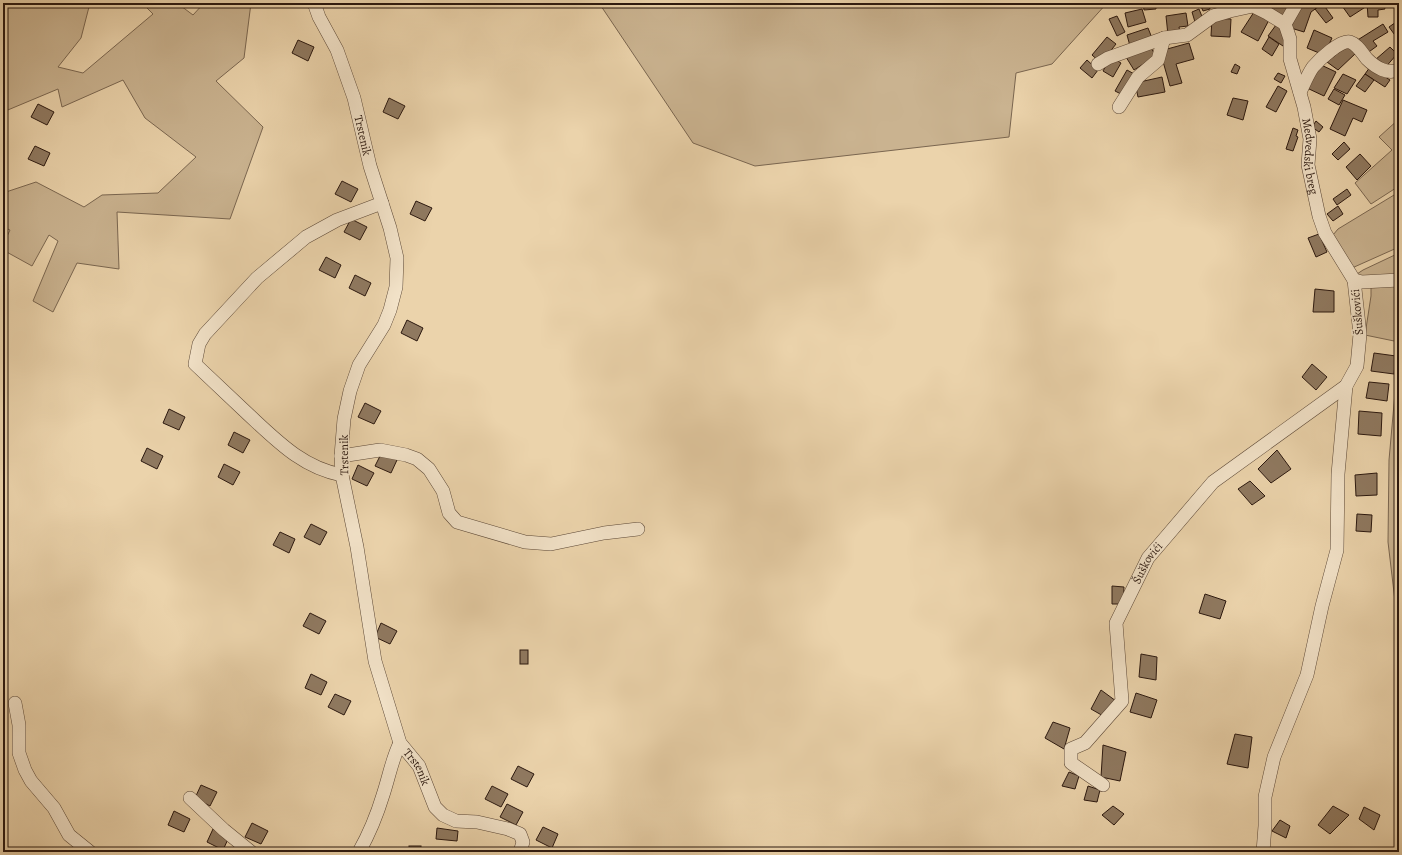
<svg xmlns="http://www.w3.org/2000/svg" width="1402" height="855" font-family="Alegreya,serif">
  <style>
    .green { fill: #cab390; stroke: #7a6650 }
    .building { fill: #8f7960; stroke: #2b180f }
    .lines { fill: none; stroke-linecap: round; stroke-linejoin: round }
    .street-casing { stroke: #5b4736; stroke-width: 14 }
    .street { stroke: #f2e2c8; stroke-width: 13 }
    .labels { text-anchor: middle; stroke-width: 3; stroke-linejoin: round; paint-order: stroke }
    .street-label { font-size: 12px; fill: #2b180f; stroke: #f2e2c8 }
  </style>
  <rect width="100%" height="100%" fill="#ebd3ab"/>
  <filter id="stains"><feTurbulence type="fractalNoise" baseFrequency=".005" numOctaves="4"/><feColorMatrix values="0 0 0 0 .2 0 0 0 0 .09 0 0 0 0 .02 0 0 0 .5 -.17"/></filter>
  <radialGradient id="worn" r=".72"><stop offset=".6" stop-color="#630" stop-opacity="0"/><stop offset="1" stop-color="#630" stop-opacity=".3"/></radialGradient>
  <g class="green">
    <polygon points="3,3 90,3 81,38 58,67 83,73 153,14 142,3 177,3 193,15 204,3 251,3 244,58 216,81 263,127 230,219 117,212 119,269 77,263 53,312 33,301 58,241 49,235 32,266 3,250 3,245 10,230 3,227 3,193 36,182 84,207 102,195 158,193 196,157 145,118 123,80 62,107 58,89 3,112"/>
    <polygon points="599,3 1107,3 1052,64 1016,73 1009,137 755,166 693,143"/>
    <polygon points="1399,119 1399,186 1371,204 1355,183 1392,150 1379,137"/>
    <polygon points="1399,192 1399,247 1352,268 1333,235 1338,229"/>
    <polygon points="1399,253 1399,342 1365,335 1371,296 1371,280 1360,277 1357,274 1363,270"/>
    <polygon points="1399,348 1399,605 1395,601 1388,542 1389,460"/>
  </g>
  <g class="building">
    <polygon points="1143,3 1156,3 1156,9 1144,10"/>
    <polygon points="1204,3 1208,3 1210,9 1203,11 1200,4"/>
    <polygon points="1266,3 1288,3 1292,7 1280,21 1263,6"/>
    <polygon points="1303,3 1322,4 1311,12 1304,32 1291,28 1299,6"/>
    <polygon points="1340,3 1365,3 1367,6 1350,17"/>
    <polygon points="1367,3 1383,3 1385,9 1378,10 1378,17 1368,17"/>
    <polygon points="1323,4 1333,18 1326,23 1315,9"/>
    <polygon points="1142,9 1146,22 1128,27 1125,13"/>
    <polygon points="1199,9 1203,19 1195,22 1192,12"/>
    <polygon points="1254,12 1270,18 1258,41 1241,32"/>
    <polygon points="1186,13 1188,26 1179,27 1180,33 1168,35 1166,16"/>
    <polygon points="1117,16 1125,32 1117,36 1109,19"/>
    <polygon points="1212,18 1231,19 1230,37 1211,36"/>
    <polygon points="1399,20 1399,37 1397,38 1389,27"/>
    <polygon points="1383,24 1388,32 1373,41 1377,46 1366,54 1356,41"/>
    <polygon points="1276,25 1285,32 1289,38 1283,46 1268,36"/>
    <polygon points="1148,28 1152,38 1130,46 1127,35"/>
    <polygon points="1314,30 1332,38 1324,55 1307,48"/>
    <polygon points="1107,37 1116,44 1101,63 1092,55"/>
    <polygon points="1269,37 1279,44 1272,56 1262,49"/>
    <polygon points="298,40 314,47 308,61 292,53"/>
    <polygon points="1148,43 1156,56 1134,70 1126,57"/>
    <polygon points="1189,43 1194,59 1176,64 1182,83 1170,86 1160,51"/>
    <polygon points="1348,45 1356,53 1338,70 1327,62"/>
    <polygon points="1390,47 1397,54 1384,69 1375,60"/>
    <polygon points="1111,57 1121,63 1113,77 1103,71"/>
    <polygon points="1087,60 1098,70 1092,78 1080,68"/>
    <polygon points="1235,64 1240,67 1237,74 1231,72"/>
    <polygon points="1319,64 1336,72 1324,96 1307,88"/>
    <polygon points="1370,67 1390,80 1385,87 1365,74"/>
    <polygon points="1127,70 1136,75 1125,96 1115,91"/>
    <polygon points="1278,73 1285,76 1281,83 1274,79"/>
    <polygon points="1343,74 1356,80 1347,94 1334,88"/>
    <polygon points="1365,74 1374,80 1365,92 1356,86"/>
    <polygon points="1162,77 1165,92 1138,97 1135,83"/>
    <polygon points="1278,86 1287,91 1276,112 1266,107"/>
    <polygon points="1334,89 1345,95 1339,105 1328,99"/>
    <polygon points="389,98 405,106 398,119 383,112"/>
    <polygon points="1233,98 1248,101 1243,120 1227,115"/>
    <polygon points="1343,100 1367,110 1362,122 1353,118 1345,136 1330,129"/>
    <polygon points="38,104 54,112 47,125 31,117"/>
    <polygon points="1316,121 1323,127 1319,132 1312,127"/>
    <polygon points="1293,128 1298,130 1296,136 1298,137 1293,151 1286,149"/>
    <polygon points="1344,142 1350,149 1338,160 1332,154"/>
    <polygon points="35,146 50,153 44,166 28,159"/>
    <polygon points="1360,154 1371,166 1357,180 1346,167"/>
    <polygon points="342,181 358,189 351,202 335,194"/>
    <polygon points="1347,189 1351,195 1337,205 1333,199"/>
    <polygon points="416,201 432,208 425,221 410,214"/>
    <polygon points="1338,206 1343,214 1333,221 1327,214"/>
    <polygon points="351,219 367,227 360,240 344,232"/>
    <polygon points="1319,234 1327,252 1316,257 1308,238"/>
    <polygon points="326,257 341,265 335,278 319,270"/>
    <polygon points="355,275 371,283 365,296 349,288"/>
    <polygon points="1315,289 1334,291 1334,312 1313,312"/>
    <polygon points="407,320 423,328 417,341 401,333"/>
    <polygon points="1374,353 1396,356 1394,374 1371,371"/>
    <polygon points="1312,364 1327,377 1316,390 1302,377"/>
    <polygon points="1369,382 1389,384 1387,401 1366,398"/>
    <polygon points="365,403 381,411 374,424 358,417"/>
    <polygon points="169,409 185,417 179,430 163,423"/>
    <polygon points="1359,411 1382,413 1381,436 1358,434"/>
    <polygon points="234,432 250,440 243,453 228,445"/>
    <polygon points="147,448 163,456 157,469 141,461"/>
    <polygon points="1277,450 1291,469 1271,483 1258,469"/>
    <polygon points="382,452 397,460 391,473 375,466"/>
    <polygon points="224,464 240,472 233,485 218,477"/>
    <polygon points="358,465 374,473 367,486 352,479"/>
    <polygon points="1377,473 1377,495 1356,496 1355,475"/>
    <polygon points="1250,481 1265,496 1252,505 1238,489"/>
    <polygon points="1357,514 1372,515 1371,532 1356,531"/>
    <polygon points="311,524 327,532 320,545 304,537"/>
    <polygon points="280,532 295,539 289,553 273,545"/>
    <polygon points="1112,586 1124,587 1123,604 1112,604"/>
    <polygon points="1205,594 1226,601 1220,619 1199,613"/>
    <polygon points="310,613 326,621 319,634 303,626"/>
    <polygon points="381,623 397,631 390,644 375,637"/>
    <rect x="520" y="650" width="8" height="14"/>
    <polygon points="1141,654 1157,657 1156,680 1139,677"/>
    <polygon points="311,674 327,682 321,695 305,688"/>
    <polygon points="1101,690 1116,701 1105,717 1091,709"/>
    <polygon points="1136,693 1157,700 1151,718 1130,712"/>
    <polygon points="335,694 351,701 344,715 328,707"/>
    <polygon points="1053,722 1070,728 1064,749 1045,738"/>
    <polygon points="1235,734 1252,737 1248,768 1227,764"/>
    <polygon points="1103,745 1126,752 1120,781 1101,777"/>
    <polygon points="518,766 534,774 527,787 511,779"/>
    <polygon points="1069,772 1079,776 1075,789 1062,786"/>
    <polygon points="201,785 217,792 210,806 195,798"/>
    <polygon points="492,786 508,794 501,807 485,799"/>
    <polygon points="1088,786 1100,790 1097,802 1084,800"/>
    <polygon points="507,804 523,812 516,825 500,817"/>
    <polygon points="1113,806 1124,814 1114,825 1102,815"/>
    <polygon points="1333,806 1349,815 1330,834 1318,825"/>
    <polygon points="1364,807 1380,815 1374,830 1359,819"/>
    <polygon points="174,811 190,819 184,832 168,825"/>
    <polygon points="1280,820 1290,826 1286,838 1272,831"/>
    <polygon points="252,823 268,831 261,844 245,837"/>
    <polygon points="543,827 558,834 552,848 536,840"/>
    <polygon points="437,828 458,831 457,841 436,839"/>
    <polygon points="213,829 229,837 223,850 207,842"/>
    <rect x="409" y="846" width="12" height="6"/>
  </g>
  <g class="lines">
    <g class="street-casing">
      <g id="street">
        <path id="s1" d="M314 3 319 17 337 50 354 98 370 166 390 228 397 258 396 287 390 310 384 325 359 365 350 391 344 419 341 456 342 475 357 547 375 661 400 743 419 766 435 807 443 815 456 821 477 822 508 829 520 834 523 842 520 852"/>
        <path id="s2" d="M1297 3 1285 24 1290 39V59L1304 107 1310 139 1308 165 1319 216 1325 233 1354 280"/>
        <polyline points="1098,64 1108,58 1164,38 1187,35 1213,16 1230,11 1253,6 1267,13 1285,24"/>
        <path d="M1300 92C1304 84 1308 74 1313 67 1319 60 1341 39 1350 42 1357 44 1362 53 1367 59 1375 67 1389 76 1399 69"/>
        <polyline points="1119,107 1138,77 1158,60 1164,38"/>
        <polyline points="341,456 380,450 406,455 417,459 429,469 443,491 449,513 457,522 525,542 551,544 604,533 638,529"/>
        <path d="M342 475C303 468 277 441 249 415 231 398 213 381 195 364L199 344 205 334 257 278 306 237 337 220 382 203"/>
        <polyline points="15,703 19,725 19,753 25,770 31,781 54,808 69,835 90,852"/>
        <path id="s3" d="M1103 785 1071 763V749L1085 743 1122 701 1116 623 1148 558 1213 482 1346 386 1357 366 1360 334 1354 280 1362 282 1399 280"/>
        <polyline points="190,798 224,830 251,852"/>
        <path d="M359 852C369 834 377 815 383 795 389 777 392 759 400 743"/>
        <polyline points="1263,852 1265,826 1265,797 1274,757 1307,675 1322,606 1337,550 1338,474 1346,386"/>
      </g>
    </g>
    <use href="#street" class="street"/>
  </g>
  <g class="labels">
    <g class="street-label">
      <text dy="4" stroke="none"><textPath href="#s1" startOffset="142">Trstenik</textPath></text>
      <text dy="4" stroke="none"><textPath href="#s2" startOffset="160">Medvedski breg</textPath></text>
      <text transform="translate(1357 312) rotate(-95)" y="4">Šuškovići</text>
      <text transform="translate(344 455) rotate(-91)" y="4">Trstenik</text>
      <text dy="4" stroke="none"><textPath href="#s3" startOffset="270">Šuškovići</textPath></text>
      <text dy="4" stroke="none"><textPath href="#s1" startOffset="802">Trstenik</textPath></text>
    </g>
  </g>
  <rect width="1402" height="855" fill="none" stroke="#ebd3ab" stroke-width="16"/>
  <rect x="4" y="4" width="1394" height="847" fill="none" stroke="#2b180f" stroke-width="2"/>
  <rect x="8" y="8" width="1386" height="839" fill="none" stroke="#2b180f"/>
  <rect width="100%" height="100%" filter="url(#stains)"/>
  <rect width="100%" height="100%" fill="url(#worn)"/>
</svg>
